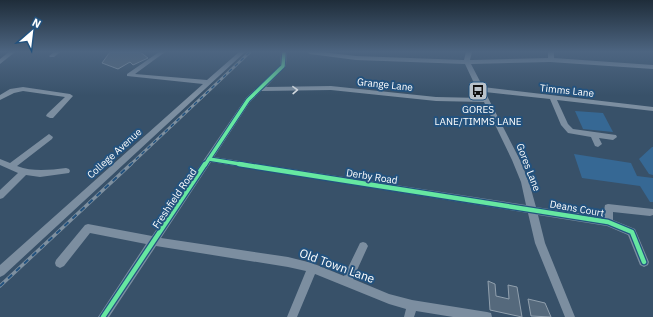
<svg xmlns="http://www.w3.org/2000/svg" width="653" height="317" font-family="'IBM Plex Sans',sans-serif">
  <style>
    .green { fill: #366894 }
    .building { fill: #55697c; stroke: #91a0ae }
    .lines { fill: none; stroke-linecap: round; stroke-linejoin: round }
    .minor { fill: #7c8ea0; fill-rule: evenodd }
    .rail-far1-casing { stroke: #7e90a0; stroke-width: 3 }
    .rail-casing { stroke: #7e90a0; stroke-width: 3.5 }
    .rail-far1 { stroke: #23527e; stroke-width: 1.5; stroke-dasharray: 4; stroke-linecap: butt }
    .rail { stroke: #23527e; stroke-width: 2; stroke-dasharray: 5.5; stroke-linecap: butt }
    .cycleway-far1-casing { stroke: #23527e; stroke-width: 5.5 }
    .cycleway-casing { stroke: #23527e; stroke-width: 7 }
    .cycleway-far1 { stroke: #66e7a1; stroke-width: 3.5 }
    .cycleway { stroke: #66e7a1; stroke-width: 4.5 }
    .oneway { stroke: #dee3e7 }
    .labels { text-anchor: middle; stroke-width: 4; stroke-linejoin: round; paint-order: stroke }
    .street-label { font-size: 10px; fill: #fff; stroke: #23527e }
    .poi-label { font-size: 10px; fill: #fff; stroke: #23527e }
    .near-street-label { font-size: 12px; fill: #fff; stroke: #23527e }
  </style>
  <rect width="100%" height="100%" fill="#385169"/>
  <g class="green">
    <polygon points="575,111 603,113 613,132 583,129"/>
    <polygon points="652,147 653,147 653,175 649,174 639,159"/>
    <polygon points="574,154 631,163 637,176 653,178 653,202 650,202 640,186 582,178"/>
  </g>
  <g class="building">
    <polygon points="110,52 140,52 148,58 133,65 130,62 118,69 102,63"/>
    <polygon points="488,281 495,284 496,296 509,299 508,285 517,287 522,317 490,310"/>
    <polygon points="528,299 545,303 551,317 531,316"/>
  </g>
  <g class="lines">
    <g class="minor">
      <polygon points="9,52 15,52 0,64 0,59"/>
      <polygon points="54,52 60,52 54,57 50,57 49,56"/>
      <polygon points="159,52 165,52 135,74 207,80 239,52 245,52 4,275 0,277 0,265 203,84 127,76 127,74"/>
      <path d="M281 52H287L286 66 266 87 331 86 436 97 481 98 465 64 356 60 310 54 307 52H321L356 56 464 60 466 52H472L470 60 548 58V52H554V58L653 65V69L550 62 471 64 483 87 653 107V111L557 100 568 124 573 129 616 135 617 137 613 140 599 138 602 144 598 147 595 146 591 137 568 133 561 125 550 99 485 92 520 160 529 182 536 207 603 217 605 205 608 204 653 209V215L650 216 613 212V220L635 229 649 262 648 265 644 267 640 265 628 235 607 226 538 215 545 243 575 317H565L535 243 528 213 211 162 161 238 288 257 312 263 344 276 360 243 363 242 366 243 368 246 353 279 389 294 412 300 487 312 491 313 492 317H453L416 311 414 317H404L406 309 389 304 315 274 297 317H287L306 271 288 267 156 246 109 317H98L146 244 90 233 64 266 60 268 56 266 55 263 56 260 85 225 88 224 152 236 246 98 280 66ZM331 90 436 101 484 102 512 160 521 182 526 205 214 157 250 102 261 91Z"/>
      <polygon points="23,87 70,94 73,96 53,118 50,118 46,116 47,114 65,97 23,91 14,93 0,100 0,95 10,89"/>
      <path d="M49 134 53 137 52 139 17 166C33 172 49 170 66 168L69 169 70 171 69 173 40 177 26 175 3 198 0 199V190L18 173 0 165V159L10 163Z"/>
    </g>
    <g class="rail-far1-casing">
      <polyline id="rail-far1" points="130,165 250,52"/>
    </g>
    <g class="rail-casing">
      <polyline id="rail" points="0,286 131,164"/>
    </g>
    <use href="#rail-far1" class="rail-far1"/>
    <use href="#rail" class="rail"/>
    <g class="cycleway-far1-casing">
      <g id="cycleway-far1">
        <polyline points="209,159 246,165"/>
        <polyline points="205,165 248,100 283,66 284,52"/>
      </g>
    </g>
    <g class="cycleway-casing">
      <g id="cycleway">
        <polyline points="239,164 608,222 632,232 644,262"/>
        <polyline points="103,317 205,164"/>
      </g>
    </g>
    <use href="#cycleway-far1" class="cycleway-far1"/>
    <use href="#cycleway" class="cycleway"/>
  </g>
  <defs><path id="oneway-chevron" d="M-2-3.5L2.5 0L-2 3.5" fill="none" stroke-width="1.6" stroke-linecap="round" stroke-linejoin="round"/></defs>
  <use class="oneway" href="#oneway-chevron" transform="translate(295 90) rotate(-2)"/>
  <linearGradient id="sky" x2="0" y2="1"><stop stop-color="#1f2d3a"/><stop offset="0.54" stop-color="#4d6581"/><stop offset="1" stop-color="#4d6581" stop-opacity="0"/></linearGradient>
  <rect width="653" height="96" fill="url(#sky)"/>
  <defs>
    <g id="bus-square" transform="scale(1)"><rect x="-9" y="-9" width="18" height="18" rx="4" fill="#b9c2ca" stroke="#23527e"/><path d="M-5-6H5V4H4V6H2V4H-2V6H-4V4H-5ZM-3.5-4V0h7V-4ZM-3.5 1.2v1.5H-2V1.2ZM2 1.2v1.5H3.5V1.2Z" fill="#111"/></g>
  </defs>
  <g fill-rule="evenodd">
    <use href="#bus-square" x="478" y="91"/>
  </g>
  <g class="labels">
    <g class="street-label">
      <text transform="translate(385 84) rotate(6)" y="4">Grange Lane</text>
      <text transform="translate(567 90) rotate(6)" y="4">Timms Lane</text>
      <text transform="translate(114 153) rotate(-42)" y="4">College Avenue</text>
      <text transform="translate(529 167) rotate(69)" y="4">Gores Lane</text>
      <text transform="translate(372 176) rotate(9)" y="4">Derby Road</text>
      <text transform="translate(174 198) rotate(-56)" y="4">Freshfield Road</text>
      <text transform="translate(577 208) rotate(10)" y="4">Deans Court</text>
    </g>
    <g class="poi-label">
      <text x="478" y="113">GORES<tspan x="478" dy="12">LANE/TIMMS LANE</tspan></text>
    </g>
    <g class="near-street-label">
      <text transform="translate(337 266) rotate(20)" y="4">Old Town Lane</text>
    </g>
  </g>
  <g transform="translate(32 32) rotate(28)" stroke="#23527e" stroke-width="3" paint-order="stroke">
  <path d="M0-3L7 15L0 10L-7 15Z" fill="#ffffff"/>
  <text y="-6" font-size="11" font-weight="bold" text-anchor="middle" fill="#ffffff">N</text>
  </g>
</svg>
